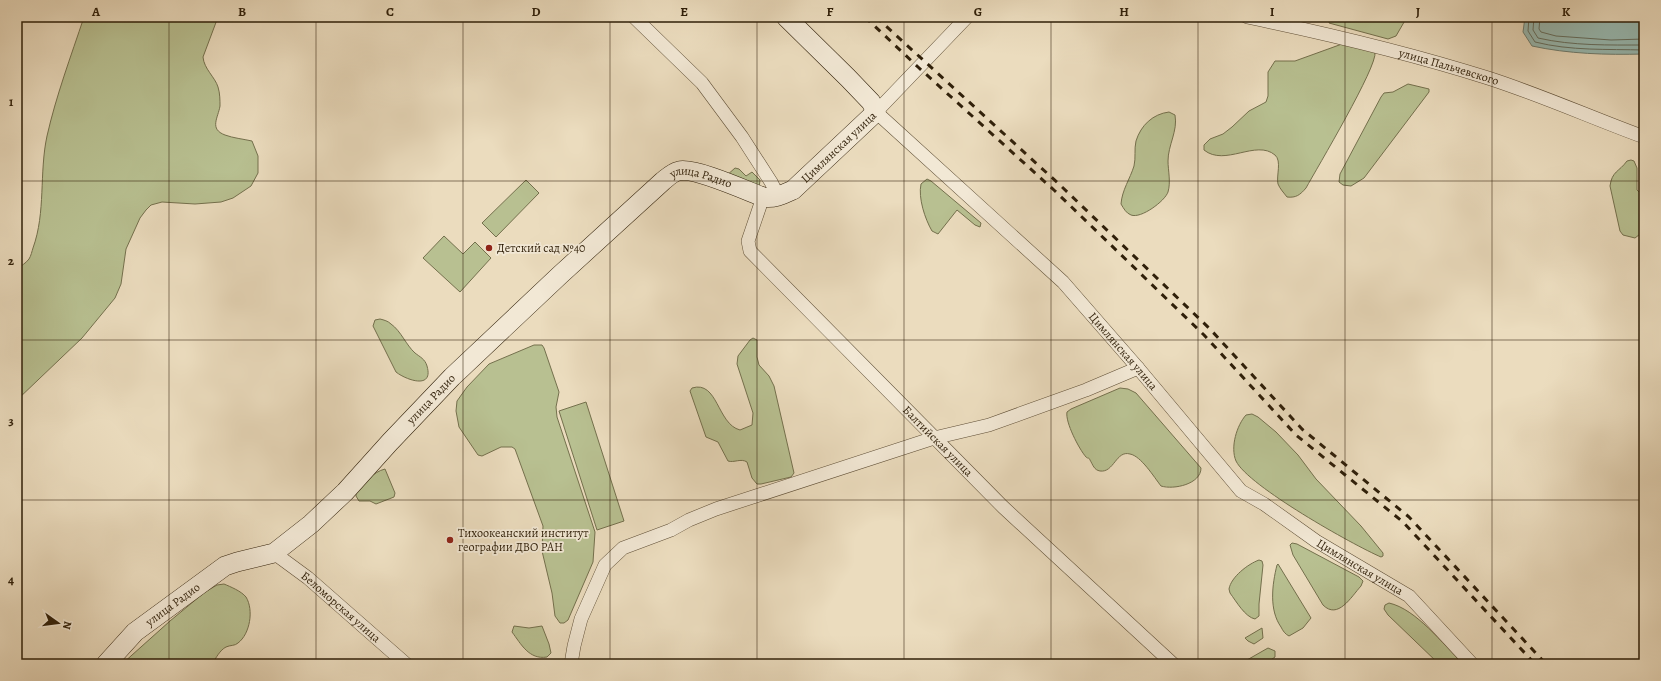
<svg xmlns="http://www.w3.org/2000/svg" width="1661" height="681" font-family="Alegreya,serif">
  <style>
    .green { fill: #b8c091; stroke: #74704d }
    .water { fill: #98bbb4; stroke: #6e7d70 }
    .lines { fill: none; stroke-linecap: round; stroke-linejoin: round }
    .shore { stroke: #646d5e; stroke-width: 1 }
    .minor-casing { stroke: #5e4e36; stroke-width: 14 }
    .secondary-casing { stroke: #2f1f09; stroke-width: 20 }
    .minor { stroke: #f2e8d5; stroke-width: 13 }
    .secondary { stroke: #f2e8d5; stroke-width: 19 }
    .rail { stroke: #2f1f09; stroke-width: 3; stroke-dasharray: 7 7; stroke-linecap: butt }
    .grid { fill: none; stroke: #2f1f09; stroke-width: 1; stroke-opacity: 0.55 }
    .poi-dot { fill: #8f2418; stroke: #f2e8d5; stroke-width: 1.5 }
    .labels { text-anchor: middle; stroke-width: 3.5; stroke-linejoin: round; paint-order: stroke }
    .street-label { font-size: 12px; fill: #2f1f09; stroke: #f2e8d5 }
    .poi-label { font-size: 12px; fill: #2f1f09; stroke: #f2e8d5; text-anchor: start }
    .neatline { fill: none; stroke: #2f1f09; stroke-width: 1.5 }
    .grid-label { font-size: 13px; text-anchor: middle; font-weight: bold; fill: #2f1f09 }
  </style>
  <rect width="100%" height="100%" fill="#ebdcbe"/>
  <filter id="stains"><feTurbulence type="fractalNoise" baseFrequency=".005" numOctaves="4"/><feColorMatrix values="0 0 0 0 .2 0 0 0 0 .09 0 0 0 0 .02 0 0 0 .5 -.17"/></filter>
  <radialGradient id="worn" r=".72"><stop offset=".6" stop-color="#630" stop-opacity="0"/><stop offset="1" stop-color="#630" stop-opacity=".3"/></radialGradient>
  <g class="green">
    <path d="M84 17H218L203 57C204 69 215 77 218 87 220 93 220 101 220 106 218 118 209 129 225 135 233 138 243 139 252 141L258 156V173L251 186 233 198 221 202 195 204 162 202 151 205 146 210 140 218 126 249 121 284 115 298 82 338 17 400V269C21 266 26 263 29 259 31 256 32 251 33 248 46 212 39 173 47 136 56 96 71 56 84 17Z"/>
    <polygon points="1330,17 1407,17 1396,36 1388,39 1329,23"/>
    <path d="M1342 44 1375 52C1378 66 1317 168 1306 188 1300 195 1296 198 1287 197 1284 193 1280 189 1278 184 1276 176 1282 161 1275 155 1256 139 1225 167 1204 150V145L1210 139 1223 134 1232 127 1249 111 1266 102 1268 96V72L1275 61H1295Z"/>
    <polygon points="1408,84 1429,89 1429,92 1364,178 1351,186 1343,185 1339,182 1340,174 1381,97 1384,93 1393,92"/>
    <path d="M1169 112 1175 115C1178 131 1168 145 1168 161 1168 170 1171 182 1168 192 1165 201 1141 219 1131 215 1126 213 1124 209 1121 204 1122 190 1130 179 1134 166 1136 158 1134 149 1136 141 1141 125 1153 114 1169 112Z"/>
    <path d="M1631 160 1634 161 1637 168V190L1644 197V231L1635 238 1623 235 1620 231 1610 186C1612 171 1619 172 1627 161Z"/>
    <polygon points="735,168 739,169 746,176 752,172 760,180 759,188 726,176"/>
    <path d="M927 179 931 181 981 223 980 227 975 225 957 210 938 234 932 231C925 219 918 198 921 184Z"/>
    <polygon points="526,180 539,193 496,237 482,223"/>
    <polygon points="444,236 463,254 475,242 491,258 460,292 423,258"/>
    <path d="M380 319C384 320 388 321 391 324 401 331 406 345 415 353 420 357 425 359 427 366 434 390 406 380 396 372L373 326 375 320Z"/>
    <path d="M753 338 757 340V357L759 365 769 376 774 386 794 473 791 477 761 484H757L752 478 747 462C741 458 734 463 728 461L718 442 706 437 690 391 692 388C718 380 717 424 740 430L752 425 753 413 737 364 738 356 750 340Z"/>
    <polygon points="534,345 542,345 544,348 559,392 556,407 557,417 595,532 593,562 568,620 564,623 560,623 555,616 552,593 542,551 543,526 515,449 512,447 501,447 482,456 478,455 459,427 456,411 457,401 467,387 489,364"/>
    <path d="M1120 388 1128 389 1136 393 1201 468C1201 484 1174 490 1161 486 1154 477 1141 456 1130 454 1116 450 1114 473 1100 471 1094 470 1093 465 1090 460 1089 457 1088 459 1086 457 1079 449 1065 422 1067 412L1071 409Z"/>
    <polygon points="586,402 624,521 597,530 559,411"/>
    <path d="M1252 414 1258 417 1276 432 1298 455 1316 479 1361 526 1383 553V556L1381 557C1353 545 1248 486 1236 461 1230 447 1237 425 1246 415Z"/>
    <path d="M385 469 395 493 394 497 376 504 370 501H359L356 496V492C364 483 373 472 385 469Z"/>
    <path d="M1292 543 1297 544 1359 577 1363 581 1361 586C1351 597 1338 620 1323 605L1293 555 1290 545Z"/>
    <path d="M1259 560 1262 561 1263 565 1259 604V616L1255 619C1245 617 1236 601 1230 593L1229 589C1231 577 1248 564 1259 560Z"/>
    <path d="M1278 564 1311 618 1303 628 1289 636C1285 634 1283 631 1281 627 1269 610 1272 585 1277 565Z"/>
    <path d="M224 584C231 587 241 591 246 597 254 610 250 634 238 643 235 646 230 645 226 647 220 650 216 658 212 664H122L170 621 205 592 217 585Z"/>
    <path d="M1389 603C1416 609 1443 644 1463 664H1439L1388 615 1384 609 1385 605Z"/>
    <path d="M514 626 529 628 542 626 549 644 551 653 547 657C529 660 521 644 512 632Z"/>
    <polygon points="1262,628 1263,638 1254,644 1248,641 1245,638"/>
    <polygon points="1268,648 1275,651 1275,657 1265,664 1240,664"/>
  </g>
  <path class="water" d="M1525 17H1644V54C1606 55 1569 54 1532 46L1523 32Z"/>
  <g class="lines">
    <g class="shore">
      <path d="M1529 17 1528 31 1535 42C1571 51 1607 49 1644 50"/>
      <path d="M1534 17 1533 30 1538 38C1573 46 1609 45 1644 45"/>
      <polyline points="1540,17 1539,29 1541,32 1556,36 1611,40 1644,39"/>
    </g>
    <g class="minor-casing">
      <g id="minor">
        <polyline points="634,17 702,83 742,137 771,182 778,196"/>
        <path id="s1" d="M967 17 876 112 1063 282 1138 368 1241 491 1264 504 1316 541 1409 596 1472 664"/>
        <path id="s2" d="M1247 17C1329 34 1409 53 1488 78 1541 95 1592 118 1644 137"/>
        <path id="s3" d="M763 197 748 241 750 251 1003 507 1173 664"/>
        <path id="s4" d="M274 553 308 578 406 664"/>
        <polyline points="571,664 574,646 581,619 605,565 623,548 671,530 689,520 716,509 934,438 989,425 1086,390 1138,368"/>
      </g>
    </g>
    <g class="secondary-casing">
      <g id="secondary">
        <path id="s5" d="M106 664 135 632 225 566 237 562 274 553 311 524 345 492 390 442 452 377 560 275 663 181C668 177 673 172 679 171 694 167 745 190 763 197 774 199 782 195 793 190L876 112 871 102 848 78 786 17"/>
      </g>
    </g>
    <use href="#minor" class="minor"/>
    <use href="#secondary" class="secondary"/>
    <g class="rail">
      <polyline points="865,17 918,67 1055,191 1204,335 1296,435 1403,522 1535,664"/>
      <polyline points="876,17 1060,185 1210,329 1302,429 1409,517 1546,664"/>
    </g>
  </g>
  <path class="grid" d="M169 17V664M316 17V664M463 17V664M610 17V664M757 17V664M904 17V664M1051 17V664M1198 17V664M1345 17V664M1492 17V664M17 181H1644M17 340H1644M17 500H1644"/>
  <g class="poi-dot">
    <circle cx="489" cy="248" r="4"/>
    <circle cx="450" cy="540" r="4"/>
  </g>
  <g class="labels">
    <g class="street-label">
      <text dy="4" stroke="none"><textPath href="#s2" startOffset="208">улица Пальчевского</textPath></text>
      <text dy="4" stroke="none"><textPath href="#s5" startOffset="946">Цимлянская улица</textPath></text>
      <text dy="4" stroke="none"><textPath href="#s5" startOffset="786">улица Радио</textPath></text>
      <text dy="4" stroke="none"><textPath href="#s1" startOffset="476">Цимлянская улица</textPath></text>
      <text dy="4" stroke="none"><textPath href="#s5" startOffset="426">улица Радио</textPath></text>
      <text dy="4" stroke="none"><textPath href="#s3" startOffset="324">Балтийская улица</textPath></text>
      <text dy="4" stroke="none"><textPath href="#s1" startOffset="800">Цимлянская улица</textPath></text>
      <text dy="4" stroke="none"><textPath href="#s5" startOffset="90">улица Радио</textPath></text>
      <text dy="4" stroke="none"><textPath href="#s4" startOffset="86">Беломорская улица</textPath></text>
    </g>
    <g class="poi-label">
      <text x="497" y="252">Детский сад №40</text>
      <text x="458" y="537">Тихоокеанский институт<tspan x="458" dy="14">географии ДВО РАН</tspan></text>
    </g>
  </g>
  <rect width="1661" height="681" fill="none" stroke="#ebdcbe" stroke-width="44"/>
  <g transform="translate(58 623) rotate(104)" stroke="#f2e8d5" stroke-width="3" paint-order="stroke">
  <path d="M0-3L7 15L0 10L-7 15Z" fill="#2f1f09"/>
  <text y="-6" font-size="11" font-weight="bold" text-anchor="middle" fill="#2f1f09">N</text>
  </g>
  <rect x="22" y="22" width="1617" height="637" class="neatline"/>
  <g class="grid-label">
    <text x="96" y="16">A</text>
    <text x="242" y="16">B</text>
    <text x="390" y="16">C</text>
    <text x="536" y="16">D</text>
    <text x="684" y="16">E</text>
    <text x="830" y="16">F</text>
    <text x="978" y="16">G</text>
    <text x="1124" y="16">H</text>
    <text x="1272" y="16">I</text>
    <text x="1418" y="16">J</text>
    <text x="1566" y="16">K</text>
    <text x="11" y="106">1</text>
    <text x="11" y="265">2</text>
    <text x="11" y="425">3</text>
    <text x="11" y="584">4</text>
  </g>
  <rect width="100%" height="100%" filter="url(#stains)"/>
  <rect width="100%" height="100%" fill="url(#worn)"/>
</svg>
